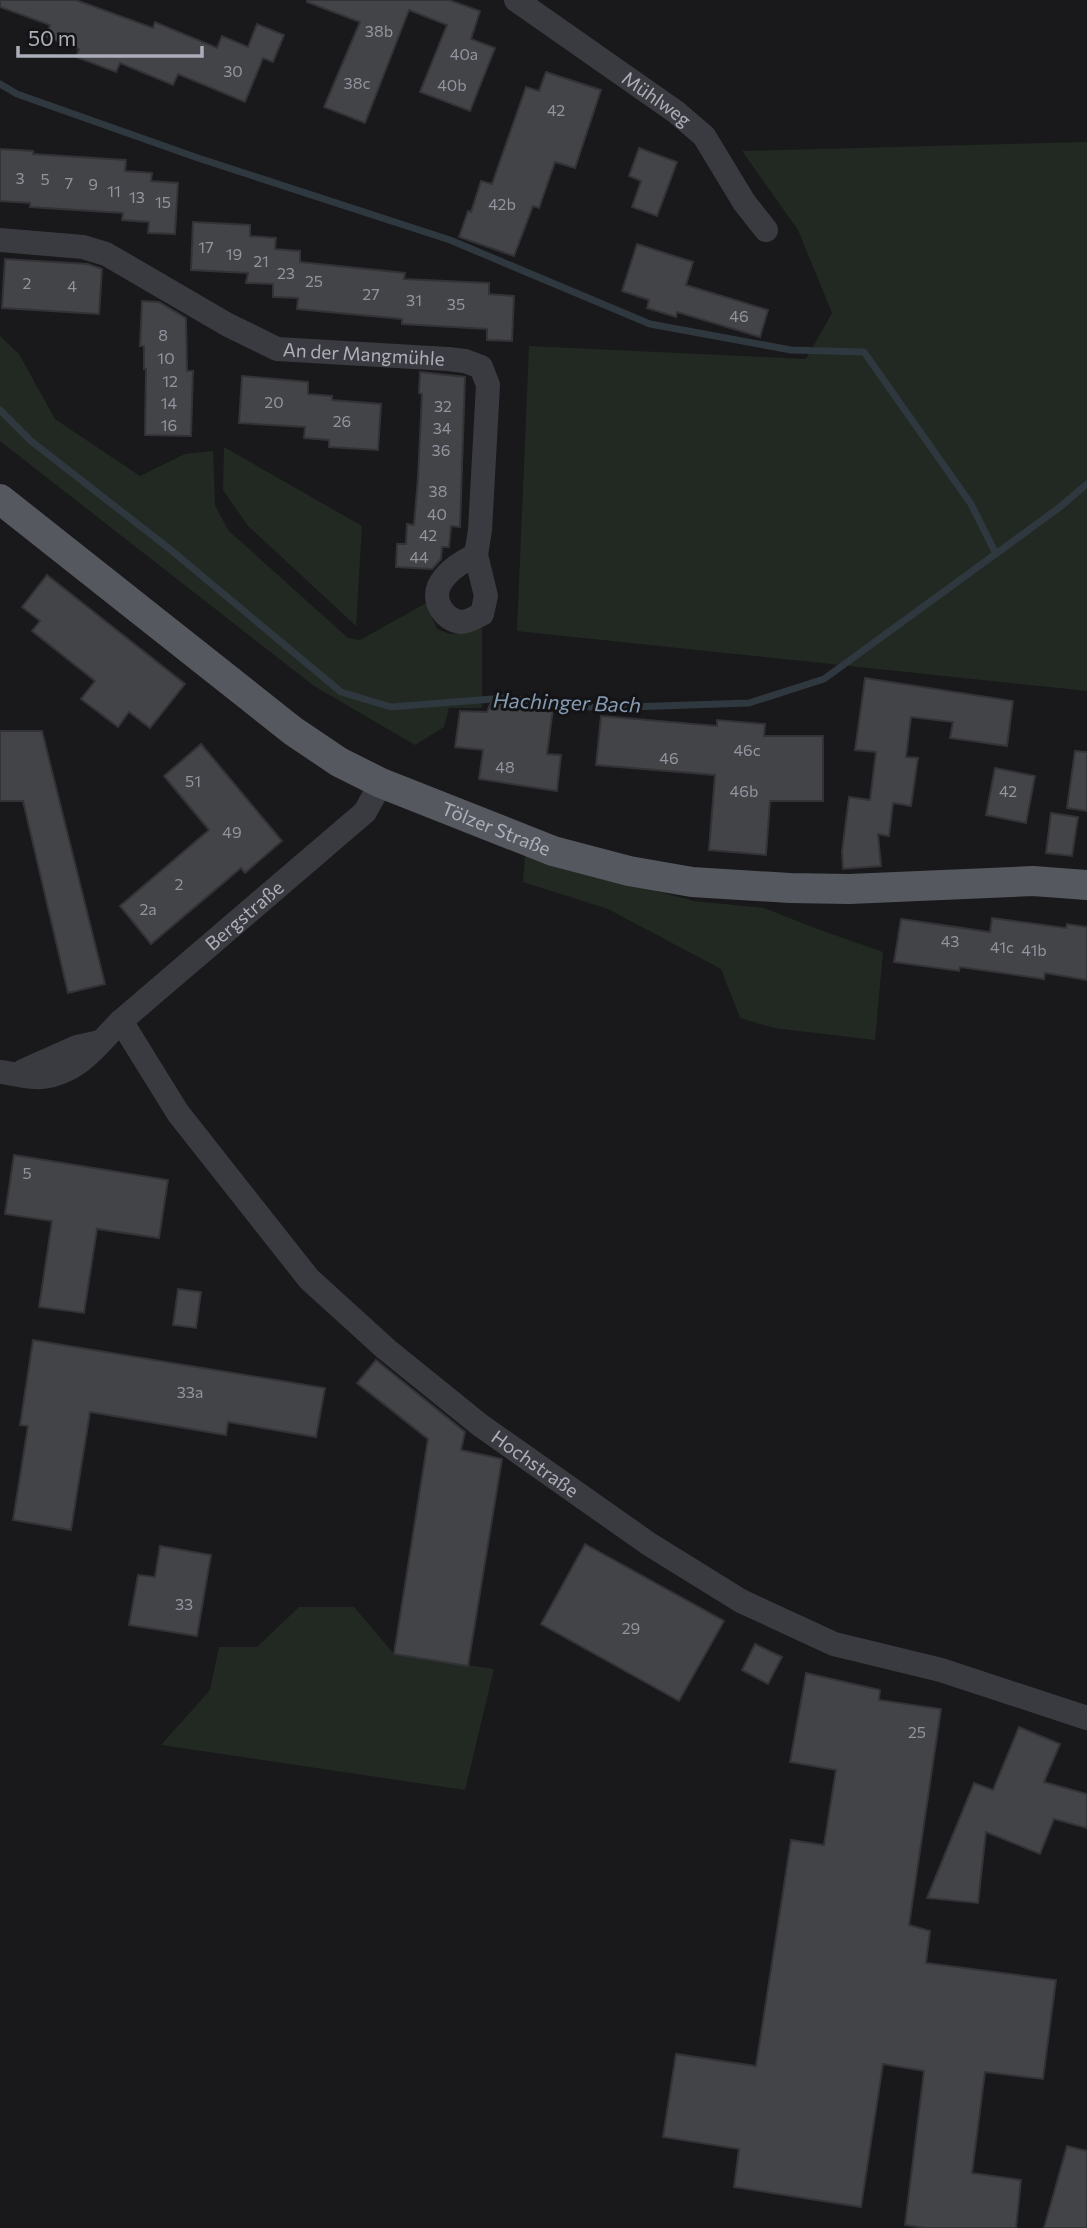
<svg xmlns="http://www.w3.org/2000/svg" width="1087" height="2228" font-family="Commissioner,sans-serif">
  <style>
    .green { fill: #212922 }
    .lines { fill: none; stroke-linecap: round; stroke-linejoin: round }
    .stream { stroke: #2f373f; stroke-width: 7 }
    .building { fill: #434448; stroke: #333337; stroke-width: 2 }
    .minor { stroke: #3a3b40; stroke-width: 24 }
    .major { stroke: #56585f; stroke-width: 30 }
    .labels { text-anchor: middle; stroke-width: 6; stroke-linejoin: round; paint-order: stroke }
    .number-label { font-size: 16px; fill: #92949e }
    .street-label { font-size: 19px; fill: #acafba; stroke: #141416 }
    .water-label { font-size: 21px; font-style: italic; fill: #859bb3; stroke: #141416 }
  </style>
  <rect width="100%" height="100%" fill="#19191b"/>
  <g class="green">
    <polygon points="1087,142 1087,691 517,631 529,346 806,359 832,313 798,230 742,151"/>
    <polygon points="0,336 19,354 55,419 140,476 185,454 213,451 215,505 228,530 348,638 360,640 426,603 437,629 450,634 482,628 482,708 449,708 444,727 415,745 314,686 0,441"/>
    <polygon points="224,447 362,526 356,626 248,526 223,490"/>
    <polygon points="525,856 694,901 764,908 820,930 883,952 875,1040 774,1028 740,1018 721,969 608,909 523,882"/>
    <polygon points="299,1607 354,1607 394,1654 494,1669 465,1790 161,1745 210,1690 219,1647 257,1647"/>
  </g>
  <g class="lines">
    <g class="stream">
      <polyline points="0,84 17,94 198,158 450,240 650,324 791,350 864,352 971,504 996,554"/>
      <polyline points="0,410 31,441 171,550 341,692 391,707 505,698 600,708 749,703 824,679 1060,507 1087,484"/>
    </g>
  </g>
  <g class="building">
    <polygon points="0,0 76,0 153,28 155,22 217,48 222,36 248,47 257,24 284,35 273,62 263,58 245,102 178,74 173,85 120,63 116,72 76,57 79,49 46,37 50,25 0,7"/>
    <polygon points="307,0 449,0 480,11 471,39 495,48 470,111 420,92 447,25 409,10 365,123 324,107 360,22 307,2"/>
    <polygon points="546,72 601,90 575,168 555,162 539,208 533,206 514,256 459,237 468,211 471,212 481,181 492,184 526,87 539,91"/>
    <polygon points="639,148 677,162 657,216 632,207 641,181 629,176"/>
    <polygon points="0,149 33,151 33,154 126,160 125,171 152,173 151,181 178,183 175,234 148,233 149,222 122,220 123,213 30,207 30,203 0,201"/>
    <polygon points="193,222 250,225 250,236 276,238 275,249 300,251 300,262 405,273 404,279 489,283 489,294 514,296 512,341 487,340 487,329 402,324 402,319 297,309 298,298 273,297 273,284 246,283 248,273 191,270"/>
    <polygon points="637,244 693,262 686,285 768,310 760,337 677,312 676,317 647,308 649,300 622,291"/>
    <polygon points="5,259 88,264 102,269 99,314 2,308"/>
    <polygon points="142,301 159,302 186,318 187,371 193,371 191,436 145,435 146,369 144,369 144,346 140,346"/>
    <polygon points="420,372 465,377 460,527 451,526 449,547 442,547 441,559 432,569 396,567 397,544 406,544 407,524 414,525 418,478 422,394 419,393"/>
    <polygon points="242,376 308,382 308,394 332,396 332,400 381,404 378,450 329,447 329,440 304,438 305,427 239,423"/>
    <polygon points="47,575 185,684 150,728 129,712 118,727 81,699 95,681 32,631 40,621 22,607"/>
    <polygon points="865,678 1013,701 1007,746 950,738 953,722 911,717 906,757 918,758 911,806 893,803 889,836 878,834 881,866 843,869 842,851 849,797 870,800 876,752 855,750"/>
    <polygon points="491,702 553,709 547,754 561,755 557,791 479,779 483,750 455,747 460,711 487,712"/>
    <polygon points="601,716 717,726 717,720 765,724 764,736 823,736 823,801 770,801 766,855 709,850 715,775 596,765"/>
    <polygon points="0,731 42,731 105,984 68,993 23,801 0,801"/>
    <polygon points="201,744 282,841 245,873 241,868 151,944 120,906 209,830 164,776"/>
    <polygon points="1075,751 1087,752 1087,811 1067,808"/>
    <polygon points="995,768 1035,776 1026,823 986,815"/>
    <polygon points="1051,813 1078,817 1072,856 1046,853"/>
    <polygon points="992,918 1066,928 1067,924 1087,927 1087,980 1045,973 1044,979 960,967 959,971 894,962 901,919 990,932"/>
    <polygon points="14,1155 168,1180 159,1238 97,1229 84,1313 39,1307 52,1221 5,1214"/>
    <polygon points="178,1289 201,1292 196,1328 173,1325"/>
    <polygon points="33,1340 325,1388 316,1437 228,1422 226,1435 90,1412 71,1530 13,1520 28,1426 20,1425"/>
    <polygon points="376,1360 465,1432 461,1450 502,1459 468,1666 394,1654 428,1439 357,1383"/>
    <polygon points="585,1544 724,1621 679,1701 541,1624"/>
    <polygon points="160,1546 211,1555 197,1636 129,1625 138,1575 155,1577"/>
    <polygon points="755,1644 782,1657 768,1684 742,1670"/>
    <polygon points="806,1673 880,1690 879,1700 941,1709 909,1925 930,1931 926,1963 1056,1980 1043,2079 985,2072 972,2173 1021,2180 1016,2228 925,2228 905,2225 924,2071 883,2064 861,2207 734,2187 739,2149 663,2137 676,2054 756,2066 791,1840 824,1845 836,1770 790,1762"/>
    <polygon points="1019,1727 1060,1744 1044,1782 1087,1794 1087,1828 1054,1819 1040,1854 986,1832 978,1903 927,1898 974,1783 993,1790"/>
    <polygon points="1067,2146 1087,2151 1087,2228 1044,2228"/>
  </g>
  <g class="lines">
    <g class="minor">
      <path id="s1" d="M516 0 676 112 704 136 744 202 766 230"/>
      <path id="s2" d="M0 240 83 247 106 254 228 325 277 349 448 359 465 361 481 367 488 385 480 530 476 555 486 596 482 614C475 617 469 622 461 622 445 620 432 602 439 586 446 571 461 562 476 555"/>
      <path id="s3" d="M121 1021 178 1113 309 1279 386 1349 480 1425 649 1544 741 1601 834 1644 941 1670 1087 1718"/>
      <polyline points="23,1071 77,1047 100,1042"/>
      <path id="s4" d="M0 1072C13 1073 30 1079 43 1077 80 1072 97 1045 121 1021L365 812 381 783"/>
    </g>
    <path class="major" id="s5" d="M0 499 293 731 339 762 381 783 553 851 629 871 692 882 790 888 849 889 1033 881 1087 885"/>
  </g>
  <g class="labels">
    <g class="number-label">
      <text x="379" y="37">38b</text>
      <text x="464" y="60">40a</text>
      <text x="233" y="77">30</text>
      <text x="357" y="89">38c</text>
      <text x="452" y="91">40b</text>
      <text x="556" y="116">42</text>
      <text x="20" y="184">3</text>
      <text x="45" y="185">5</text>
      <text x="69" y="189">7</text>
      <text x="93" y="190">9</text>
      <text x="114" y="197">11</text>
      <text x="137" y="203">13</text>
      <text x="163" y="208">15</text>
      <text x="502" y="210">42b</text>
      <text x="206" y="253">17</text>
      <text x="234" y="260">19</text>
      <text x="261" y="267">21</text>
      <text x="286" y="279">23</text>
      <text x="314" y="287">25</text>
      <text x="27" y="289">2</text>
      <text x="72" y="292">4</text>
      <text x="371" y="300">27</text>
      <text x="414" y="306">31</text>
      <text x="456" y="310">35</text>
      <text x="739" y="322">46</text>
      <text x="163" y="341">8</text>
      <text x="166" y="364">10</text>
      <text x="170" y="387">12</text>
      <text x="274" y="408">20</text>
      <text x="169" y="409">14</text>
      <text x="443" y="412">32</text>
      <text x="342" y="427">26</text>
      <text x="169" y="431">16</text>
      <text x="442" y="434">34</text>
      <text x="441" y="456">36</text>
      <text x="438" y="497">38</text>
      <text x="437" y="520">40</text>
      <text x="428" y="541">42</text>
      <text x="419" y="563">44</text>
      <text x="747" y="756">46c</text>
      <text x="669" y="764">46</text>
      <text x="505" y="773">48</text>
      <text x="193" y="787">51</text>
      <text x="744" y="797">46b</text>
      <text x="1008" y="797">42</text>
      <text x="232" y="838">49</text>
      <text x="179" y="890">2</text>
      <text x="148" y="915">2a</text>
      <text x="950" y="947">43</text>
      <text x="1002" y="953">41c</text>
      <text x="1034" y="956">41b</text>
      <text x="27" y="1179">5</text>
      <text x="190" y="1398">33a</text>
      <text x="184" y="1610">33</text>
      <text x="631" y="1634">29</text>
      <text x="917" y="1738">25</text>
    </g>
    <g class="street-label">
      <text dy="7" stroke="none"><textPath href="#s1" startOffset="172">Mühlweg</textPath></text>
      <text dy="7" stroke="none"><textPath href="#s2" startOffset="390">An der Mangmühle</textPath></text>
      <text dy="7" stroke="none"><textPath href="#s5" startOffset="600">Tölzer Straße</textPath></text>
      <text dy="7" stroke="none"><textPath href="#s4" startOffset="304">Bergstraße</textPath></text>
      <text dy="7" stroke="none"><textPath href="#s3" startOffset="612">Hochstraße</textPath></text>
    </g>
    <g class="water-label">
      <text transform="translate(567 703) rotate(2)" y="7">Hachinger Bach</text>
    </g>
  </g>
  <path d="M18 46v10h184v-10" fill="none" stroke="#acafba" stroke-width="3.5"/>
  <text x="28" y="46" font-size="21" fill="#acafba" stroke="#141416" stroke-width="5" paint-order="stroke">50 m</text>
</svg>
